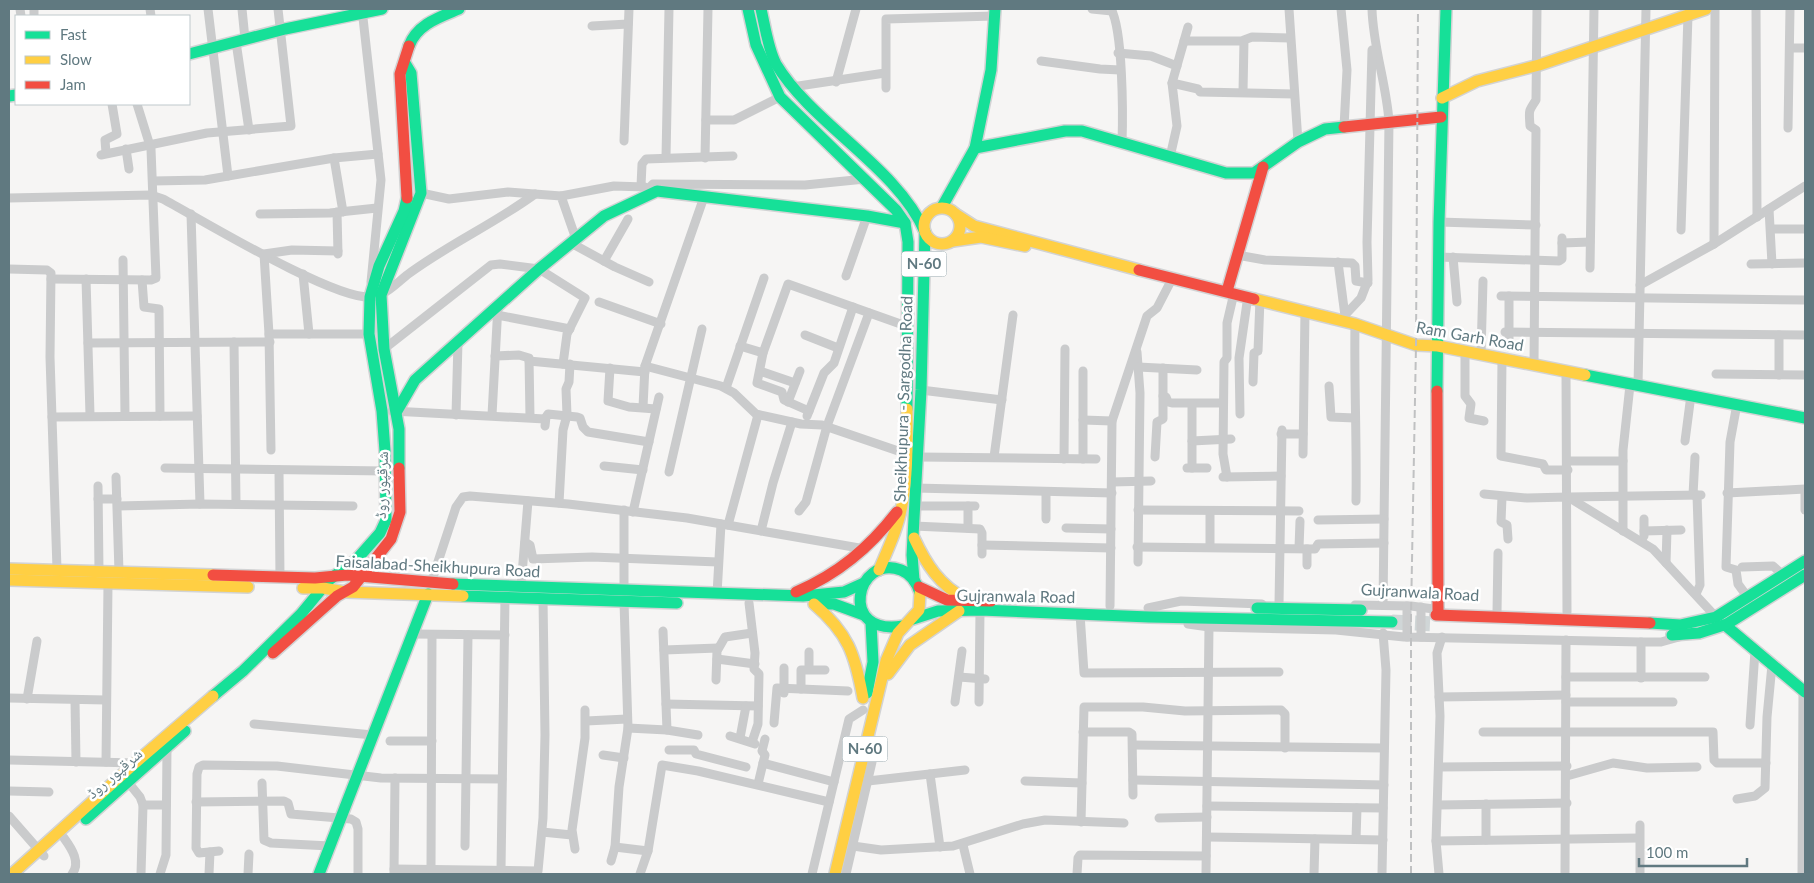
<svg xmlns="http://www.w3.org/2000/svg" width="1814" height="883" font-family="Lato,'Noto Naskh Arabic',sans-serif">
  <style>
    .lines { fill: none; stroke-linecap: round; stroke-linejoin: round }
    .highway-tunnel { stroke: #d0d6d7; stroke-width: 15; stroke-dasharray: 15 8; stroke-linecap: butt }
    .fast-casing { stroke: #d2d3d4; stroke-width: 14 }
    .slow-casing { stroke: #d2d3d4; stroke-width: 14 }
    .jam-casing { stroke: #d2d3d4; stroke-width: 14 }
    .street { stroke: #cacbcc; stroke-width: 9 }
    .fast { stroke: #16e098; stroke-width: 11 }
    .slow { stroke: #ffcf43; stroke-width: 11 }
    .jam { stroke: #f24e42; stroke-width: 11 }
    .rail { stroke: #c0c1c2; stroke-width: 2; stroke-dasharray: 8 4; stroke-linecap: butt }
    .labels { text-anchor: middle; stroke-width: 5; stroke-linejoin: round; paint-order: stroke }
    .shield { fill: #fff; stroke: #90a1a6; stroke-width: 1 }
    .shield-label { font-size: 15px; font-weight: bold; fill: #607980 }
    .street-label { font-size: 16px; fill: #607980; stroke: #fff }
  </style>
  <rect width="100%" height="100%" fill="#f6f5f4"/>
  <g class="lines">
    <polyline class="highway-tunnel" points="1392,622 1437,624"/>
    <g class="fast-casing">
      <g id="fast">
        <polyline points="748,9 756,45 780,97 896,210 905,223 908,242 907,409"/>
        <path d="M761 9C765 26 768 49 776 64 813 125 897 167 925 232L921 390 912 555 914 580"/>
        <path d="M409 46C417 24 440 17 459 9"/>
        <polyline points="189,54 285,29 382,9"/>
        <polyline points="9,96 16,95"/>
        <polyline points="975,148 1065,131 1082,131 1226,173 1254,173 1298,142 1325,129 1344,127"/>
        <polyline points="942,207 975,148 991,70 995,9"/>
        <polyline points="1585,375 1805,418"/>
        <polyline points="1437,391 1439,222 1446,9"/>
        <polyline points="397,411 415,380 539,269 604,216 657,191 867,216 905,223"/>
        <polyline points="399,468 399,429 384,349 381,295 421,193 411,73 405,63"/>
        <polyline points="453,584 803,596 844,592 864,583"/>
        <polyline points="463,596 677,603"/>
        <polyline points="818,604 834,604 864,615"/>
        <polyline points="1257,608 1361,610"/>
        <polyline points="913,619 938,611 980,610 1149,617 1392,622"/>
        <polyline points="1650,623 1680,625 1716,617 1805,561"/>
        <polyline points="1725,625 1805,692"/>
        <path d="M903 626C837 637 856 553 901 570 911 574 917 583 920 593"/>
        <polyline points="1672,635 1699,633 1727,624 1805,575"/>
        <polyline points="867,693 873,662 871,623"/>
        <polyline points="213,696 243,671 301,614 329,580 357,559 380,533 386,520 385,451 382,411 369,334 370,297 379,266 404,211 407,198"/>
        <polyline points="86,819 185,731"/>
        <polyline points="319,874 428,594"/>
      </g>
    </g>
    <g class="slow-casing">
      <g id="slow">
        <polyline points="1442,98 1477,81 1539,65 1706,9"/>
        <circle cx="942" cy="226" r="18"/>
        <polyline points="957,215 974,226 1139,270"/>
        <polyline points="953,241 981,237 1025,246"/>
        <polyline points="1254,299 1355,324 1416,345 1438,346 1585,375"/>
        <path d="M914 538C926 564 940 586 966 599"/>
        <polyline points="9,569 213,575"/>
        <path d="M879 570C888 549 898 528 902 505 908 473 907 441 907 409"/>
        <polyline points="9,580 248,587"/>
        <polyline points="303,588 323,588 345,592 463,596"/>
        <path d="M814 604C848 633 855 654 863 698"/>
        <polyline points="888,674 910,645 959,611"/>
        <polyline points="12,874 135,763 213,696"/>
        <polyline points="835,874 886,661 898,633 919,610 920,593"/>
      </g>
    </g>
    <g class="jam-casing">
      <g id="jam">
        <polyline points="1344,127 1441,117"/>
        <polyline points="407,198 400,74 409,46"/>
        <polyline points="1139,270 1254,299"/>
        <polyline points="1227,291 1263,167"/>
        <polyline points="1437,391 1438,610"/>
        <polyline points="213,575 315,578 347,575 453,584"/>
        <polyline points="919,587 947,600 991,601"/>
        <path d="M796 592C838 574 869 548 897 512"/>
        <polyline points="1436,615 1650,623"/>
        <polyline points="273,653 337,596 353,587 391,539 400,512 399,468"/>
      </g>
    </g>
    <g class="street">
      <polyline points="20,9 21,16"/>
      <polyline points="150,9 151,16"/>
      <polyline points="208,9 228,176"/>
      <polyline points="242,9 245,39"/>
      <polyline points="362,9 381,180 371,282"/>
      <polyline points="1092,9 1112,11"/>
      <path d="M1111 9C1123 30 1123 115 1122 142"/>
      <polyline points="1289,9 1298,142"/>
      <polyline points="1341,9 1347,70 1344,127"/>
      <path d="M1372 9C1373 47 1386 82 1389 121L1383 605"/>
      <polyline points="1756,9 1757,217"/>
      <polyline points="34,16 34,9"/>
      <polyline points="592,26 628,24"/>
      <polyline points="1184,41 1243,41"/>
      <polyline points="236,42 249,130"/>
      <polyline points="1790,48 1805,48"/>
      <polyline points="1118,53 1151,56 1177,66"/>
      <polyline points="1041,61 1100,69 1120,70"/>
      <polyline points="836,82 856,9"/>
      <polyline points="1172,83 1198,89 1200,92 1294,94"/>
      <polyline points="792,87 885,73"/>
      <polyline points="886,88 886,19 995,16"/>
      <polyline points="1243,92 1244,40 1252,37 1290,38"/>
      <polyline points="706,120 734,120 780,97"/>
      <polyline points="1788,128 1790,9"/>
      <polyline points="624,141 629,9"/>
      <polyline points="126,149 129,169"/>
      <polyline points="106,153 105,140 117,134 112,104"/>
      <polyline points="101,155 207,133 291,126 278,9"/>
      <polyline points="666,157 669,9"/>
      <polyline points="1170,157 1177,126 1172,83 1188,27"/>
      <polyline points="334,158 343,212"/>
      <polyline points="705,158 708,9"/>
      <polyline points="153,181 205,180 334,158 378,154"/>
      <polyline points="641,186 642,164 646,159 733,156"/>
      <polyline points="649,188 653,184 805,185 865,179"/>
      <polyline points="421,193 449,199 508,192 561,196 576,239"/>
      <polyline points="561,196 614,186 645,187"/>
      <path d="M9 198 151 195 163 199C202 220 335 301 372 297 386 295 396 284 407 275 447 245 494 224 535 194"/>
      <polyline points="1769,209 1772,264"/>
      <polyline points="337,212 338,254"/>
      <polyline points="191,214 200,504"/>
      <polyline points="260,214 330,213 377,208"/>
      <polyline points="1439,222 1536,225"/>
      <polyline points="1771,229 1805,229"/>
      <polyline points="1681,230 1688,15"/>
      <polyline points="571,243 615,267 649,282"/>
      <polyline points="1562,243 1590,242"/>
      <polyline points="1714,244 1715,9"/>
      <polyline points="1237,255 1265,260 1352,263 1355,266 1356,281 1368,283"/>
      <polyline points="1438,257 1559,261 1562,259 1562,238"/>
      <polyline points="1453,257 1457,302"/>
      <polyline points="123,260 125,415"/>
      <polyline points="604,261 628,219"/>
      <polyline points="1338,262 1345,316"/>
      <polyline points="1751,264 1805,263"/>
      <polyline points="1590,268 1594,9"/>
      <polyline points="9,269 47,270 51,273 50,357 57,569"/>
      <polyline points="303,274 309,334"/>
      <polyline points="846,276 867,216"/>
      <polyline points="51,279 151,280 156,278 151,149 137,104"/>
      <polyline points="86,279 90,415"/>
      <polyline points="142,280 144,307 159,309 160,416"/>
      <polyline points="1640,285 1714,244 1805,186"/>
      <polyline points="1501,296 1805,300"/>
      <polyline points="599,302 661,324"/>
      <polyline points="497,315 570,329"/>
      <polyline points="1344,321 1346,314 1361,298 1368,280 1367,242 1372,50"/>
      <path d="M1355 324C1354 383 1357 442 1356 501"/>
      <polyline points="1505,332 1805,335"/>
      <polyline points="269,334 369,334"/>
      <polyline points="805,335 838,348"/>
      <polyline points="234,342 236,504"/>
      <polyline points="88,343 270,342"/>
      <polyline points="740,346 763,353"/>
      <polyline points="1509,347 1509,296"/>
      <polyline points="384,349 491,265 500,264 539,269 585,298 567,334 563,364"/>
      <polyline points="1465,351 1465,396 1471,404 1469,418 1484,421"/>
      <polyline points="1137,352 1140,393 1138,562"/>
      <polyline points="1481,354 1483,281"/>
      <polyline points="495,356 519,355 529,358 530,417"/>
      <polyline points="1502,358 1501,456 1543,464 1546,470 1568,470"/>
      <polyline points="529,361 645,372"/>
      <path d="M1534 364 1536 130 1530 126C1529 110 1528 112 1536 100L1537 9"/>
      <polyline points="645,366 721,386 734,393 756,414 801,424 822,425 907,454"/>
      <polyline points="1138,367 1197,370"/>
      <polyline points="610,368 608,401 629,407 656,409"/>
      <polyline points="760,371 795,383"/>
      <polyline points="1566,371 1567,612"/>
      <polyline points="1716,374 1805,375"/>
      <polyline points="1779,375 1779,335"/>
      <polyline points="1253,382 1254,353 1258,351 1260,299"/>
      <polyline points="1329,386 1331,417 1355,418"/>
      <polyline points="1638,386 1646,9"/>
      <polyline points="726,388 764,278"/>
      <polyline points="921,390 1002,400"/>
      <polyline points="1163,396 1166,397 1168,402 1172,403 1223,403"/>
      <polyline points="788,402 800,371"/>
      <polyline points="1192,404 1192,468"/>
      <polyline points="1737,404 1730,442 1726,567 1736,570 1738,584 1749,599"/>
      <polyline points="643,407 645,366 704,197"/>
      <polyline points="392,411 545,419"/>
      <polyline points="809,411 784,400 782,392 757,383 763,353 788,284 909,327"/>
      <polyline points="1240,414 1239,358 1248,296"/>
      <polyline points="456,415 458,342"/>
      <polyline points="492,415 498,305"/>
      <polyline points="807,416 824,373 834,363 853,307"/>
      <polyline points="52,417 197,416"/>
      <polyline points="1083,420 1112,421"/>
      <polyline points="545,426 546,417 548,414 577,417 580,418 583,427 588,432 649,442"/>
      <polyline points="1281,434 1303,434"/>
      <polyline points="1192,441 1231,439"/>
      <polyline points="1685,441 1691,395"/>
      <polyline points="271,450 269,334 264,254 292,250 338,251"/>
      <polyline points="1303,454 1305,311"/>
      <polyline points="918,457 1096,459"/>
      <polyline points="994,457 1013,315"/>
      <polyline points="1155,457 1157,422 1163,419 1163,368"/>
      <polyline points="1064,459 1065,349"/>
      <polyline points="1083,459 1083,371"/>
      <polyline points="1567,461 1623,461"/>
      <polyline points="604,466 643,470"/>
      <polyline points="165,468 386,471"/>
      <polyline points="1187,468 1207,468"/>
      <polyline points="279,470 280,578"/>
      <polyline points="669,472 702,329"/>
      <polyline points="116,477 119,572"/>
      <polyline points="1223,477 1281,476"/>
      <polyline points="1227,477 1223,454 1224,362 1227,358 1227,323 1234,293"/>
      <polyline points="1112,482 1151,481"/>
      <polyline points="98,486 99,571"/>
      <polyline points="915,488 1112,493"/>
      <polyline points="1805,491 1805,510"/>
      <polyline points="1727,493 1805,489"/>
      <polyline points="1484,494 1527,498 1568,497 1653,549 1716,617"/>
      <polyline points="1693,495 1695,457"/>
      <polyline points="1502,497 1501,522 1507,525 1508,539"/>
      <polyline points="1569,497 1701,495"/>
      <polyline points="98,499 117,499"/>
      <polyline points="559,503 563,430 567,415 566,389 569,382 570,364"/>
      <polyline points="118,506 200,504 353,506"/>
      <polyline points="915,506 975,506"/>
      <polyline points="624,510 624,591"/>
      <polyline points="1138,510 1299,511"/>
      <polyline points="799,511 806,502 827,426 869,313"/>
      <polyline points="1210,511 1210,547"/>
      <polyline points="633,512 659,397"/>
      <polyline points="1046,519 1046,492"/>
      <polyline points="1318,520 1384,519"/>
      <polyline points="728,525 758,415"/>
      <polyline points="914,526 980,529 982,533 982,554"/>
      <polyline points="968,528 968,506"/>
      <polyline points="1066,528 1111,529"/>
      <polyline points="761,531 773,483 792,422"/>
      <polyline points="1623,531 1623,450 1630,385"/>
      <polyline points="1644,531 1681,530"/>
      <polyline points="1644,536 1644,519"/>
      <polyline points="525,542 530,545 533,559 592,557 718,562"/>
      <polyline points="982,545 1111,548"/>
      <polyline points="1137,547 1315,549 1318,544 1384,543"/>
      <polyline points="1299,548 1300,521"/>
      <polyline points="1666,563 1667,530"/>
      <polyline points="1307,565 1307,549"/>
      <polyline points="1742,567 1773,566 1783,575"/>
      <polyline points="431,583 456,507 463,497 470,496 568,504 687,518 865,549"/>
      <polyline points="521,587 528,501"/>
      <polyline points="717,594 721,524"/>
      <polyline points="1696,594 1700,585 1697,495"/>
      <polyline points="749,603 755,653 754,669 759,674 758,724 752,742"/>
      <polyline points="1279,604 1282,430"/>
      <polyline points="1355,605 1411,606 1441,610"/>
      <polyline points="1110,606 1112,421 1147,316 1157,308 1172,279"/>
      <polyline points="1148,608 1181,601 1262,604"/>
      <polyline points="1497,612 1498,553"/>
      <polyline points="1080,614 1084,673 1279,672"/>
      <polyline points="1188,624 1209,627 1336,630 1404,637 1641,642 1661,642 1679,637"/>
      <polyline points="663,631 667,730"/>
      <polyline points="413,634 505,635"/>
      <polyline points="1407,637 1407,606"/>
      <polyline points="1421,637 1421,607"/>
      <polyline points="1641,642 1641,678"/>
      <polyline points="664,650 718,648"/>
      <polyline points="717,659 755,664"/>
      <polyline points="784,668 784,693"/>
      <polyline points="809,669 809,652"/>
      <polyline points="959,677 985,679"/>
      <polyline points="1566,677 1705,677"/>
      <polyline points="716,680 717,651 725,637 752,633"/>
      <polyline points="801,689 801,670 825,670"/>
      <polyline points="1439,697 1566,695"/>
      <polyline points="9,698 106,700"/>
      <polyline points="27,699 37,641"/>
      <polyline points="75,700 76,762"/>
      <polyline points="955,702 962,651"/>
      <polyline points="979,702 980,610"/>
      <polyline points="1566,702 1673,702"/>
      <polyline points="666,704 758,706"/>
      <polyline points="586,721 627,719"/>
      <polyline points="774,723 777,688 848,691"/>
      <polyline points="254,724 373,735"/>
      <polyline points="1750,725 1755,651"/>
      <polyline points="628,728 667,730 698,735"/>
      <polyline points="1083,732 1129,732 1132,734 1133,795"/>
      <polyline points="1483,732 1713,732 1714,760 1717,763 1766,763"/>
      <polyline points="730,736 755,744"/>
      <polyline points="740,738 746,706"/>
      <polyline points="390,741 432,741"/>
      <polyline points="1133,745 1384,748"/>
      <polyline points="669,750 694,750 696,754 746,767"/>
      <polyline points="603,755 624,758"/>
      <polyline points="9,760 136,763"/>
      <polyline points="106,762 108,584"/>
      <polyline points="763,763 834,782"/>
      <polyline points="1439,767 1567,766"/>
      <polyline points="930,774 940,847"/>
      <polyline points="1567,776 1613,763 1647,768 1697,767"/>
      <polyline points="1133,780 1384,785"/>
      <polyline points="868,781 965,770"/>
      <polyline points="1025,781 1082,783"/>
      <polyline points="128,782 140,797 143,805 141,874"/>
      <polyline points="262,783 264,840 271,843 330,846"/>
      <polyline points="758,784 765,755 762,751 765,739"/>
      <polyline points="9,791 49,792"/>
      <polyline points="1737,799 1755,796 1765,788 1767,717 1772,665"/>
      <polyline points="196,802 284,801 288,803 291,814 351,819 356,822 358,829 358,874"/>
      <polyline points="1486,804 1486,840"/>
      <polyline points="143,805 166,805"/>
      <polyline points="1438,805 1567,803"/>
      <polyline points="1207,806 1383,808"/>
      <polyline points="9,816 44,856"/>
      <polyline points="1159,818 1207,817"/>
      <polyline points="1081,822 1084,707 1143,707 1185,711 1281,710 1285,714 1285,748"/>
      <polyline points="542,832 572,835"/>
      <polyline points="1207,837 1383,840"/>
      <path d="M64 838C72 849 81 863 72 874"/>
      <polyline points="1356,839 1357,808"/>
      <polyline points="1436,841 1639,838"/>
      <polyline points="963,845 970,874"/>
      <polyline points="465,846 468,635"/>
      <polyline points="853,846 881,850 953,846 1023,824 1045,820 1124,823"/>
      <polyline points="615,847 648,851"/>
      <polyline points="575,849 572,830 585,738 585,710"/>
      <polyline points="219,851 199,853 196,848 197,774 199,767 203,765 277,766 381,778 502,779"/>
      <polyline points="611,861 615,847 619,787 628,728 624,602"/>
      <polyline points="394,869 538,871 543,818 545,735 543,599"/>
      <polyline points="431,869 432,635"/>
      <polyline points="501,870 505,597"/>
      <polyline points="394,873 395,778"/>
      <polyline points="160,874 166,855 167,748"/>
      <polyline points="209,874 210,852"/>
      <polyline points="248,874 249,854"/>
      <polyline points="640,874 648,851 662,765 698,771 829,802"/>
      <polyline points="812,874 849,719 863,710"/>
      <polyline points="846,874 872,762 867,746"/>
      <polyline points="1077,874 1078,858 1080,855 1206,856"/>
      <polyline points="1206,874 1209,627"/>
      <polyline points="1314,874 1315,839"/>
      <polyline points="1382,874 1386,670 1383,633"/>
      <polyline points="1439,874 1436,841 1440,716 1437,653 1442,637"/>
      <polyline points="1565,874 1566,640"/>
      <polyline points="1640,874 1640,825"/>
      <polyline points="1802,874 1803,691"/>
    </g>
    <use href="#fast" class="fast"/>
    <use href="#slow" class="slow"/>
    <use href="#jam" class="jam"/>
    <polyline class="rail" points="1411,874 1411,615 1416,345 1418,9"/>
  </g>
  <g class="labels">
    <g class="shield">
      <rect x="901.5" y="251.5" width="45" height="25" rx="4"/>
      <rect x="842.5" y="736.5" width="45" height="25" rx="4"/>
    </g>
    <g class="shield-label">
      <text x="924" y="269">N-60</text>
      <text x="865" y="754">N-60</text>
    </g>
    <g class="street-label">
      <text transform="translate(1470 336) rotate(10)" y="6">Ram Garh Road</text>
      <text transform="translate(903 399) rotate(-88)" y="6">Sheikhupura - Sargodha Road</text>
      <text transform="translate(381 485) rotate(-88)" y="6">شرقپور روڈ</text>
      <text transform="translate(438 566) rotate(3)" y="6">Faisalabad-Sheikhupura Road</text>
      <text transform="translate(1420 592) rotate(3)" y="6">Gujranwala Road</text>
      <text transform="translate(1016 596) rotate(1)" y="6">Gujranwala Road</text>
      <text transform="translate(114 773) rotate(-41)" y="6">شرقپور روڈ</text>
    </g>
  </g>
  <rect width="1814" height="883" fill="none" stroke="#607980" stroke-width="20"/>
  <rect x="15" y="15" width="175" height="90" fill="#ffffff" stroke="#bfc9cc"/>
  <rect x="25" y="31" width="25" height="8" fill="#16e098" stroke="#bfc9cc"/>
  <text x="60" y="40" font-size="15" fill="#607980">Fast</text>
  <rect x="25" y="56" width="25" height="8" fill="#ffcf43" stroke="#bfc9cc"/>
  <text x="60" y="65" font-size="15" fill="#607980">Slow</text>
  <rect x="25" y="81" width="25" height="8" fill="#f24e42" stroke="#bfc9cc"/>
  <text x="60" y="90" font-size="15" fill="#607980">Jam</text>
  <path d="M1639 858v8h108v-8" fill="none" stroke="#607980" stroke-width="2.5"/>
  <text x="1646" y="858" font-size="15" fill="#607980" stroke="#ffffff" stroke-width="4" paint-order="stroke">100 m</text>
</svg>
